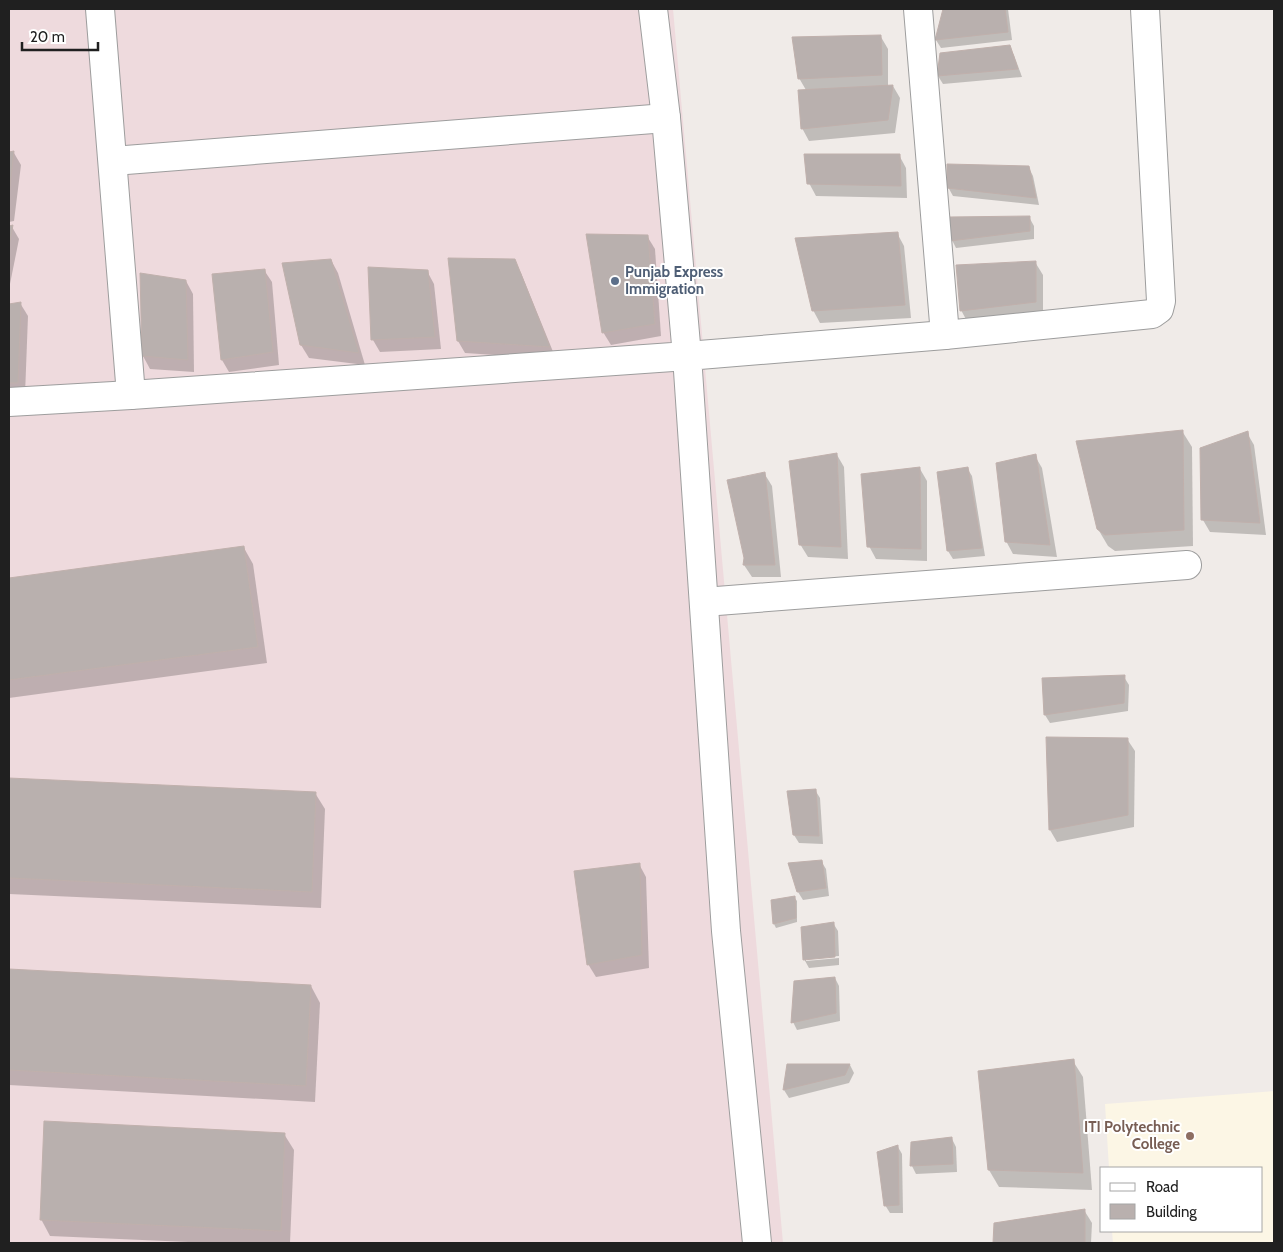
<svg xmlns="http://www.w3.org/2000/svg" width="1283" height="1252" font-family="Cabin,sans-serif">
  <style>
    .commercial { fill: #eedadd }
    .education { fill: #fcf6e5 }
    .shadow { fill: #0003 }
    .building { fill: #b9b0ae; stroke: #c0b0ac }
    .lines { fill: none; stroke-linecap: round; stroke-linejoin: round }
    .minor-casing { stroke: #9d9d9d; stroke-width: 30 }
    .minor { stroke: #fff; stroke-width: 28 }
    .service-dot { fill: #5c6f8a; stroke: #fff; stroke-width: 2 }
    .education-dot { fill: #8d6e63; stroke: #fff; stroke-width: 2 }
    .labels { text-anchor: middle; stroke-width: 4; stroke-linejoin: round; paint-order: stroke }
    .service-label { font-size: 15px; font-weight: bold; fill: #4e5e75; stroke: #fff; text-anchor: start }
    .education-label { font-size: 15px; font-weight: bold; fill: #785e54; stroke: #fff; text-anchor: end }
  </style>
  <rect width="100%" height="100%" fill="#f0ebe8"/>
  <polygon class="commercial" points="9,9 673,9 783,1243 9,1243"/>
  <polygon class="education" points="1274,1091 1274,1243 1113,1243 1112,1231 1262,1231 1262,1168 1109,1168 1105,1104"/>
  <g class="shadow">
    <polygon points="944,9 1008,9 1012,40 941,48 936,40"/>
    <polygon points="881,37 888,49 888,86 893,86 900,98 895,133 809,141 802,128 806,90 799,78"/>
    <polygon points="1009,47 1014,55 1022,77 943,84 938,76"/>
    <polygon points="9,142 10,153 14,153 21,165 14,221 9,222"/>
    <polygon points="899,155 906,168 907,198 816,196 809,183"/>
    <polygon points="1029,168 1033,176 1039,205 953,196 948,187"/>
    <polygon points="1029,217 1034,226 1034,239 956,248 952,240"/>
    <polygon points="9,227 12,227 19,239 9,289"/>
    <polygon points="897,233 904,246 911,318 820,323 813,310"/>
    <polygon points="647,236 655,249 661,336 611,345 603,332"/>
    <polygon points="331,260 338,273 365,365 309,358 301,345"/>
    <polygon points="514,260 521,273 556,359 465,353 458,341"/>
    <polygon points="1035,262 1043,275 1043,314 968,323 961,310"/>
    <polygon points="264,270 272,282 279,365 229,372 222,360 213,275"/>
    <polygon points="427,271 434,284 441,349 380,352 373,340"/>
    <polygon points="141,274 186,281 193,294 194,372 150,369 143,356"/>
    <polygon points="20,303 28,316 25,395 9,395 9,305"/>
    <polygon points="1182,431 1192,447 1193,546 1115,551 1108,546 1098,529"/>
    <polygon points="1247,433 1254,445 1266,535 1210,532 1203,520"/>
    <polygon points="837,455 844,467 848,559 808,557 800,544"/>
    <polygon points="1035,456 1042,468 1057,557 1013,554 1006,541"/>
    <polygon points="967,468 972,476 985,556 953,559 948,551"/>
    <polygon points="920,469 927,481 927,561 876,559 869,546"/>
    <polygon points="764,473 772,486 781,577 752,577 744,565"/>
    <polygon points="244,548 253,564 267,663 9,698 9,579"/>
    <polygon points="1124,677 1129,685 1128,711 1050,723 1045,715 1044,680"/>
    <polygon points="1047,739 1127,739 1135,751 1134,827 1057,842 1050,830"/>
    <polygon points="9,780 315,793 325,809 321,908 9,894"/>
    <polygon points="815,790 820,798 823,844 799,843 794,835"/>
    <polygon points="821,861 826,869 829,896 803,900 798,892"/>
    <polygon points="639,864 646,877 649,968 596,977 588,964"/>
    <polygon points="794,897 797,901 797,922 776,928 774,924 773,901"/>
    <polygon points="833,923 838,931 839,956 806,958 806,961 839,958 839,965 809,968 804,959"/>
    <polygon points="9,970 311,986 320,1003 315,1102 9,1085"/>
    <polygon points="835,978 839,986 840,1021 797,1030 793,1022"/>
    <polygon points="1073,1061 1083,1077 1092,1190 999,1187 989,1170"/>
    <polygon points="788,1065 850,1065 854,1073 849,1083 789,1098 784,1090"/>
    <polygon points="284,1134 294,1150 290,1243 211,1243 50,1236 41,1219"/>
    <polygon points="952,1139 956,1147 957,1172 916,1174 912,1166"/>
    <polygon points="898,1147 902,1154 903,1213 890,1213 885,1205"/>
    <polygon points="1084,1210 1092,1223 1091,1243 994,1243 995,1224"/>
  </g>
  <g class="building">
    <polygon points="943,9 1005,9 1008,32 935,40"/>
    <polygon points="881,35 882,75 798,79 792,37"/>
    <polygon points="1010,45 1018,69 937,76 940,53"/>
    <polygon points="893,85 888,120 801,129 798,90"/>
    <polygon points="14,151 9,195 9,152"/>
    <polygon points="804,154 900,154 901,186 807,184"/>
    <polygon points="947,164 1029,166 1036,198 947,188"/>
    <polygon points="1030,216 1030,231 950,241 949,217"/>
    <polygon points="13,225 9,246 9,226"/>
    <polygon points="898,232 905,305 812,311 795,238"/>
    <polygon points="586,234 648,235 655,324 602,333"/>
    <polygon points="448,258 515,259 550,347 457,341"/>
    <polygon points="331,259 359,353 300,345 282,263"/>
    <polygon points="1036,261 1036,302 960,311 956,265"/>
    <polygon points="368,267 428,270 435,337 371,340"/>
    <polygon points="265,269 273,352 221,360 212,274"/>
    <polygon points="140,273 186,280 188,360 142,356"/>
    <polygon points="21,302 18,383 9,383 9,304"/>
    <polygon points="1183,430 1184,530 1105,535 1097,529 1076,441"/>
    <polygon points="1248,431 1260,523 1201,520 1200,448"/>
    <polygon points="837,453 841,547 799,545 789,461"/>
    <polygon points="1036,454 1050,545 1005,542 996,463"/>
    <polygon points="920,467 921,549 867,547 861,474"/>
    <polygon points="968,467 982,548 947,551 937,472"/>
    <polygon points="765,472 775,565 743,565 744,558 727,480"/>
    <polygon points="244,546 258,647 9,680 9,578"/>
    <polygon points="1125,675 1124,703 1044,715 1042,678"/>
    <polygon points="1046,737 1128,738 1128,815 1049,830"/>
    <polygon points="9,778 316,792 312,892 9,878"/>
    <polygon points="816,789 819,836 793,835 787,791"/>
    <polygon points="822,860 826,888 797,892 788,863"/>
    <polygon points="640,863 642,955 587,965 574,871"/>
    <polygon points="795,896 796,918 773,924 771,900"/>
    <polygon points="834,922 835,957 803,960 801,927"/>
    <polygon points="9,969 311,985 306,1086 9,1070"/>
    <polygon points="835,977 836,1013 791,1023 794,981"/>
    <polygon points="1074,1059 1083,1173 988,1170 978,1071"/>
    <polygon points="787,1064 850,1064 845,1075 783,1090"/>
    <polygon points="44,1121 285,1133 281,1231 40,1220"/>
    <polygon points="952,1137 953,1164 910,1166 911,1142"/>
    <polygon points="898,1145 899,1205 884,1206 877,1152"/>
    <polygon points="1085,1209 1085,1243 993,1243 994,1223"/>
  </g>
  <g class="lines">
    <g class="minor-casing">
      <g id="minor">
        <polyline points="100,9 131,395 687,356 666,118 653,9"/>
        <polyline points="918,9 945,335"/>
        <polyline points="113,161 666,118"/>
        <polyline points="9,402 131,395"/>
        <polyline points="704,602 1187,565"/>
        <polyline points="757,1243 726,931 687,356 945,335 1152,314 1159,309 1161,301 1145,9"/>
      </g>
    </g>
    <use href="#minor" class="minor"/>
  </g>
  <circle class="service-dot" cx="615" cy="281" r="5"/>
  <circle class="education-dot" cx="1190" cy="1136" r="5"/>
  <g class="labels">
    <g class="service-label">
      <text x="625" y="277">Punjab Express<tspan x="625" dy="17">Immigration</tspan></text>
    </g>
    <g class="education-label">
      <text x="1180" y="1132">ITI Polytechnic<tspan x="1180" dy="17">College</tspan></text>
    </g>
  </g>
  <rect width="1283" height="1252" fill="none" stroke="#202020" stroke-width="20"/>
  <rect x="1100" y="1167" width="162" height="65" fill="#ffffff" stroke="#a6a6a6"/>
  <rect x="1110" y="1183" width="25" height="8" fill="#ffffff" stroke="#a6a6a6"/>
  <text x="1146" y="1192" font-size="15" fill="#202020">Road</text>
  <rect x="1110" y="1204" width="25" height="15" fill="#b9b0ae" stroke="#a6a6a6"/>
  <text x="1146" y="1217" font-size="15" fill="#202020">Building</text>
  <path d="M22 42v8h76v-8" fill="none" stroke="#202020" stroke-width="2.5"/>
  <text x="30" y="42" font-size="15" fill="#202020" stroke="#ffffff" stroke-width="4" paint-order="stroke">20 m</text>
</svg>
